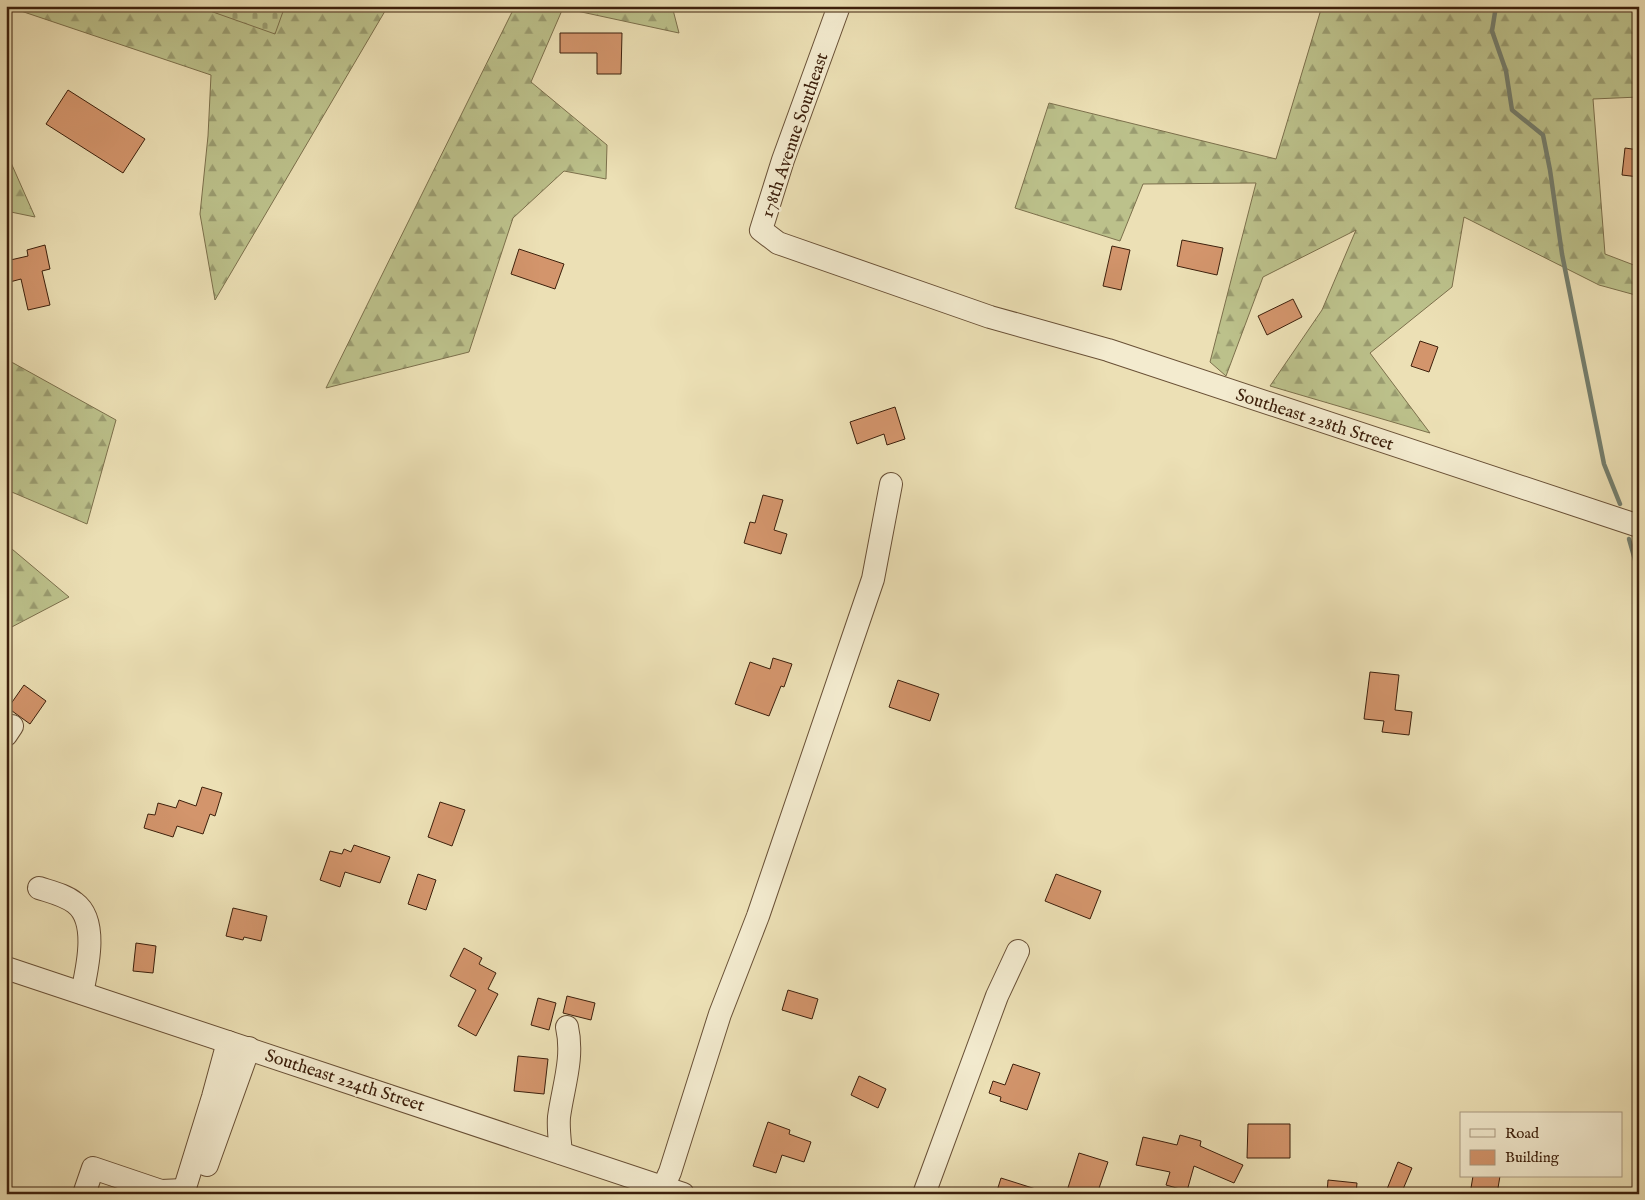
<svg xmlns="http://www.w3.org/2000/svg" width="1645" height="1200" font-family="'IM FELL English',serif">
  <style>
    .forest { fill: url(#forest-firs); stroke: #7c704c }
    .cemetery { fill: url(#cemetery-stones); stroke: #7c704c }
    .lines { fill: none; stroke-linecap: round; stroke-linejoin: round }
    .stream { stroke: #747e6d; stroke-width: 4.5 }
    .building { fill: #d3956c; stroke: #3d200c }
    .minor-casing { stroke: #695036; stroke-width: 24 }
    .minor { stroke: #f3ebcf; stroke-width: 22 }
    .labels { text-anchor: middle; stroke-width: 5; stroke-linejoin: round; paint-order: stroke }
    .street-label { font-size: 18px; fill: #3d200c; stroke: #f3ebcf }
  </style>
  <defs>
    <pattern id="forest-firs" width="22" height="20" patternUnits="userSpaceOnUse" patternTransform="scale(1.25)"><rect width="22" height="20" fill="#bcc18b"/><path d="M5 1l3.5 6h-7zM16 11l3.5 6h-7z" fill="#9a9c70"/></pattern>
    <pattern id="cemetery-stones" width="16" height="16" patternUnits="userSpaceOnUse" patternTransform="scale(1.25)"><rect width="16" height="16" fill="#bcc18b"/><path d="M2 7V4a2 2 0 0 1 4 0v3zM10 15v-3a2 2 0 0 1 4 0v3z" fill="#9a9c70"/></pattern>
  </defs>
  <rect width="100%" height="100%" fill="#ece0b5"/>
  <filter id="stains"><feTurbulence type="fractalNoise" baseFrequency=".004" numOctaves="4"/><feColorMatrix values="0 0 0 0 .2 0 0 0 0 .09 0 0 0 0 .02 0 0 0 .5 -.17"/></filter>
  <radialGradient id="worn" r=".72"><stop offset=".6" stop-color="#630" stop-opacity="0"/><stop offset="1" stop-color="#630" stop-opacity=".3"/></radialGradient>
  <g class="forest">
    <polygon points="6,6 388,6 215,300 200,214 208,136 211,75"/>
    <polygon points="515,6 672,6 679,33 563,8 531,82 607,145 606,179 564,171 513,218 469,352 326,388"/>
    <polygon points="1322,6 1622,6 1639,10 1639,97 1593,99 1605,254 1639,267 1639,296 1599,285 1464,217 1452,287 1370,353 1430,433 1270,386 1322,310 1356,230 1263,277 1226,376 1210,362 1256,183 1143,184 1120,241 1015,208 1049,103 1276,159"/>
    <polygon points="6,155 8,156 35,217 6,211"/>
    <polygon points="6,359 116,420 87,524 7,490 6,491"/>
    <polygon points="6,544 69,597 6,630"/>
  </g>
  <polygon class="cemetery" points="196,6 285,6 275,34"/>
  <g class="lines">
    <g class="stream">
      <polyline points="1496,6 1492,31 1506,71 1512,110 1543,135 1550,170 1562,254 1604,464 1620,504"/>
      <polyline points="1629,539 1639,574"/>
    </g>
  </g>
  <g class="building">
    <polygon points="560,33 622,33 621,74 597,74 597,53 560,53"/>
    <polygon points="68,90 145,139 123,173 46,124"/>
    <polygon points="1625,148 1639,150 1639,177 1622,175"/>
    <polygon points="1182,240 1223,248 1217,275 1177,266"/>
    <polygon points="45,245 50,269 42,271 50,305 28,310 21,279 6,283 6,261 28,256 27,250"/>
    <polygon points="1112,246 1130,250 1121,290 1103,286"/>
    <polygon points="519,249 564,264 555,289 511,274"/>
    <polygon points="1293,299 1302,317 1267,335 1258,316"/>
    <polygon points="1420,341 1438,347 1429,372 1411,366"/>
    <polygon points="895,407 905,439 887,445 884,434 857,444 850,422"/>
    <polygon points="763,495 783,500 774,530 787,534 781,554 744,543 750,522 755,523"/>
    <polygon points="773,658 792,664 784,687 781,686 769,716 735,704 750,662 770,669"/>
    <polygon points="1370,672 1399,675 1395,710 1412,712 1409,735 1382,732 1384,721 1364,719"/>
    <polygon points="898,680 939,694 930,721 889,707"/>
    <polygon points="24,685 46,701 30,724 8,708"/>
    <polygon points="202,787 222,793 215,816 210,814 203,834 177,826 173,837 144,828 148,814 155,815 158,803 176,808 179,800 196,806"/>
    <polygon points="440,802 465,810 452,846 428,837"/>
    <polygon points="354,845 390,857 380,883 345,872 340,887 320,880 330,851 342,854 344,849 351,852"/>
    <polygon points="418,874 436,880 426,910 408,904"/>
    <polygon points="1056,874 1101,891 1090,919 1045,901"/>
    <polygon points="233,908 267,916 261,941 244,937 243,940 226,936"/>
    <polygon points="136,943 156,946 153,973 133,971"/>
    <polygon points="464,948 482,958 479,964 496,973 488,989 498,994 476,1036 458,1026 476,990 450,976"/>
    <polygon points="788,990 818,999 812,1019 782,1010"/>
    <polygon points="567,996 595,1003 591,1020 563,1013"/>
    <polygon points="538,998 556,1003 549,1030 531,1025"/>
    <polygon points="518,1056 548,1059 544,1094 514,1091"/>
    <polygon points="1013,1064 1040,1073 1027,1110 1000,1101 1001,1097 989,1093 993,1081 1005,1085"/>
    <polygon points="859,1076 886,1089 878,1108 851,1095"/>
    <polygon points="768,1122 790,1130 789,1134 811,1142 804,1162 782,1155 776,1173 753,1166"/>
    <polygon points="1248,1124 1290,1124 1290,1158 1247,1158"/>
    <polygon points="1180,1135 1201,1141 1200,1146 1243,1165 1234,1183 1194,1166 1187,1191 1166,1185 1170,1172 1136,1165 1143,1137 1177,1145"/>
    <polygon points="1079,1153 1108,1162 1097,1194 1066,1194"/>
    <polygon points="1398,1162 1412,1168 1401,1194 1385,1194"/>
    <polygon points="1473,1176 1500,1176 1497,1194 1470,1194"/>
    <polygon points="1001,1178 1042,1191 1041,1194 996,1194"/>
    <polygon points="1328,1180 1357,1183 1356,1194 1327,1194"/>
  </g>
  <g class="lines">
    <g class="minor-casing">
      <g id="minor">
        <polyline points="839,6 783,160 761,230 778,243 990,317 1108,350 1639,526"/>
        <polyline points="6,735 12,726"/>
        <path d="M39 888C51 892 65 895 75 903 99 921 87 969 82 993"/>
        <polyline points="6,968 683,1194"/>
        <path d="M561 1153C560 1142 558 1129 559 1117 563 1087 574 1058 567 1027"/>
        <polyline points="207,1165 249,1048"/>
        <polyline points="84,1194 93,1168 161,1191 184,1190"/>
        <polyline points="183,1194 213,1097 228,1042"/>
        <polyline points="660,1194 670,1172 720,1014 758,916 873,579 891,484"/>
        <polyline points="924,1194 997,996 1018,951"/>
      </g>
    </g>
    <use href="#minor" class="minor"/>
  </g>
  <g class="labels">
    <g class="street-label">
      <text transform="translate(794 135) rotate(-71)" y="6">178th Avenue Southeast</text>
      <text transform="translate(1315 419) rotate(18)" y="6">Southeast 228th Street</text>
      <text transform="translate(345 1080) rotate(18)" y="6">Southeast 224th Street</text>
    </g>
  </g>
  <rect width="1645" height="1200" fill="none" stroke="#ece0b5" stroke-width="25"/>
  <rect x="8" y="8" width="1630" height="1185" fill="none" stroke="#3d200c" stroke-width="2.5"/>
  <rect x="12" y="12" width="1620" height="1175" fill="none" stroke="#3d200c"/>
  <rect x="1460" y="1112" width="162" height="65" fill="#f3ebcf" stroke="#aa9a81"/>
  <rect x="1470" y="1129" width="25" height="8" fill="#f3ebcf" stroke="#aa9a81"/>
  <text x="1505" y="1138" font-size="15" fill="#3d200c">Road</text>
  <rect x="1470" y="1150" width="25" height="15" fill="#d3956c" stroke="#aa9a81"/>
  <text x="1505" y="1162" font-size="15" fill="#3d200c">Building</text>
  <rect width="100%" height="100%" filter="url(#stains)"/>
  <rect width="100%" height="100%" fill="url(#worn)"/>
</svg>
